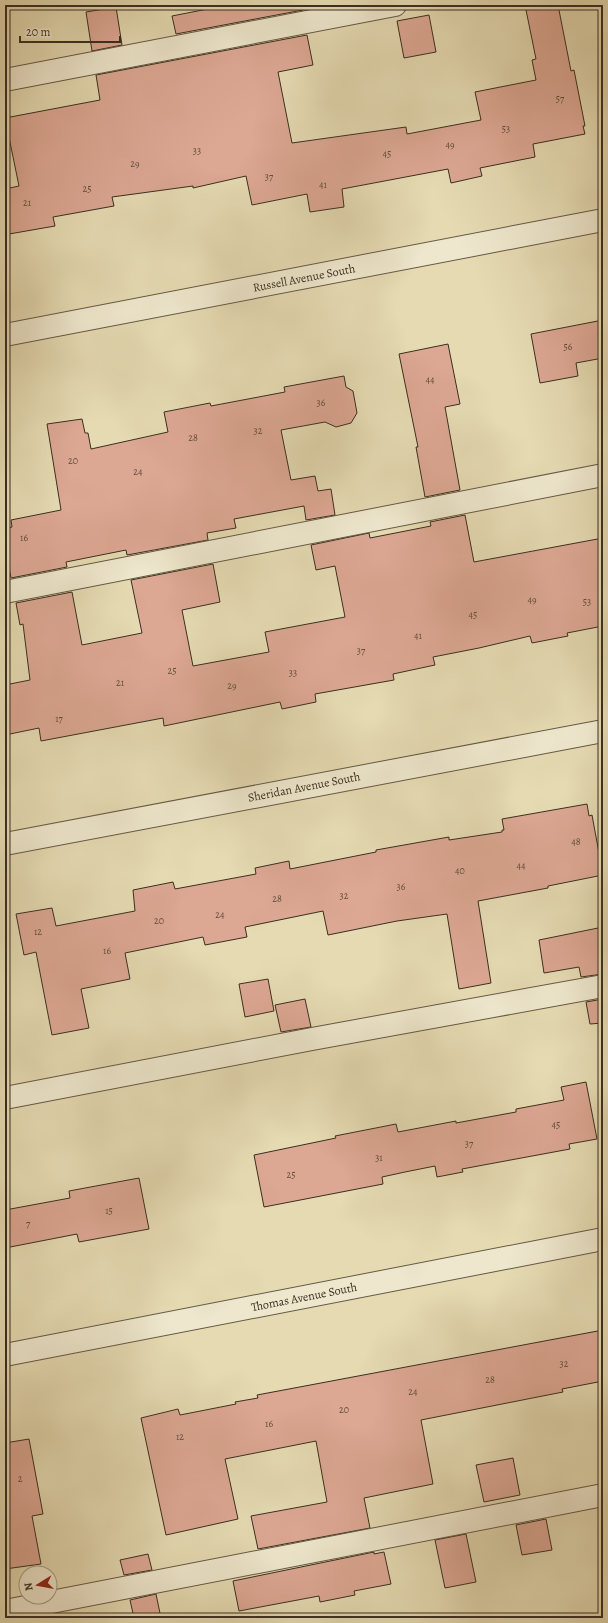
<svg xmlns="http://www.w3.org/2000/svg" width="608" height="1623" font-family="Alegreya,serif">
  <style>
    .building { fill: #dca793; stroke: #3a2f20 }
    .lines { fill: none; stroke-linecap: round; stroke-linejoin: round }
    .minor-casing { stroke: #655a44; stroke-width: 24 }
    .minor { stroke: #eee7cd; stroke-width: 22 }
    .labels { text-anchor: middle; stroke-width: 3; stroke-linejoin: round; paint-order: stroke }
    .number-label { font-size: 10px; fill: #624d3d }
    .street-label { font-size: 12px; fill: #3a2f20; stroke: #eee7cd }
  </style>
  <rect width="100%" height="100%" fill="#e5dab2"/>
  <filter id="stains"><feTurbulence type="fractalNoise" baseFrequency=".005" numOctaves="4"/><feColorMatrix values="0 0 0 0 .2 0 0 0 0 .09 0 0 0 0 .02 0 0 0 .5 -.17"/></filter>
  <radialGradient id="worn" r=".72"><stop offset=".6" stop-color="#630" stop-opacity="0"/><stop offset="1" stop-color="#630" stop-opacity=".3"/></radialGradient>
  <g class="building">
    <polygon points="228,5 302,5 303,10 176,34 172,16"/>
    <polygon points="525,5 558,5 571,71 574,70 585,126 583,126 585,134 533,144 535,157 480,168 482,176 451,183 448,169 342,189 344,207 310,212 307,194 252,205 246,176 193,188 193,186 112,197 114,206 53,217 55,226 9,234 5,215 5,189 19,186 5,118 100,100 96,75 307,35 313,65 278,72 292,143 406,127 407,134 481,120 475,92 536,80 532,60 536,59"/>
    <polygon points="116,7 122,45 92,51 86,12"/>
    <polygon points="429,15 436,52 404,58 397,21"/>
    <polygon points="603,320 603,358 576,363 578,376 540,383 531,334"/>
    <polygon points="448,344 460,404 445,407 460,490 425,497 416,447 418,447 399,354"/>
    <polygon points="344,376 346,387 353,391 357,413 351,423 336,427 325,422 281,430 291,480 315,476 318,491 331,489 335,515 306,520 304,506 234,519 236,528 207,533 208,540 127,555 126,550 66,562 67,567 11,578 5,546 5,529 12,527 11,520 61,510 47,424 82,419 85,433 88,433 91,449 168,432 164,412 210,403 211,406 285,392 284,387"/>
    <polygon points="465,515 474,562 603,538 603,626 567,633 568,636 532,643 530,636 479,648 433,657 435,665 393,674 394,680 315,694 316,702 282,709 280,702 164,726 163,718 41,741 39,728 5,735 5,685 30,680 23,624 20,625 16,603 72,592 82,645 142,633 131,580 213,564 220,602 182,610 193,666 269,652 265,632 345,617 335,566 316,570 311,545 369,533 370,538 431,526 430,522"/>
    <polygon points="587,804 589,816 592,815 603,875 548,886 548,888 478,901 491,983 459,989 447,914 397,921 328,935 323,911 245,927 247,937 205,945 203,937 125,953 130,979 81,989 89,1028 52,1035 36,952 24,955 16,914 52,908 56,926 135,911 133,890 173,882 175,889 256,874 255,868 289,861 290,869 376,852 376,850 449,837 449,840 502,832 502,830 504,830 502,819"/>
    <polygon points="603,927 603,974 581,977 579,967 544,973 539,940"/>
    <polygon points="268,979 274,1011 245,1017 239,984"/>
    <polygon points="305,999 311,1027 281,1032 275,1005"/>
    <polygon points="603,999 603,1023 590,1024 586,1002"/>
    <polygon points="586,1082 597,1139 569,1144 570,1149 462,1169 463,1172 437,1177 435,1166 405,1172 382,1177 383,1184 264,1207 254,1155 336,1138 335,1136 396,1124 398,1132 456,1121 456,1123 516,1112 516,1109 564,1100 561,1087"/>
    <polygon points="139,1178 149,1229 79,1242 77,1234 5,1248 5,1210 70,1198 69,1191"/>
    <polygon points="603,1330 603,1381 562,1389 563,1392 421,1420 433,1484 364,1498 370,1528 258,1549 251,1516 327,1502 316,1441 225,1459 238,1519 166,1535 141,1418 178,1409 180,1415 236,1404 235,1402 258,1398 257,1395"/>
    <polygon points="29,1439 43,1514 32,1516 41,1564 5,1569 5,1443"/>
    <polygon points="513,1458 520,1495 484,1502 476,1465"/>
    <polygon points="546,1519 552,1550 522,1555 516,1525"/>
    <polygon points="466,1534 476,1582 445,1588 435,1540"/>
    <polygon points="374,1552 374,1554 384,1552 391,1584 354,1591 355,1595 320,1602 319,1596 239,1611 233,1581"/>
    <polygon points="148,1554 152,1570 124,1575 120,1560"/>
    <polygon points="156,1594 161,1618 134,1618 130,1600"/>
  </g>
  <g class="lines">
    <g class="minor-casing">
      <g id="minor">
        <polyline points="5,80 395,5"/>
        <polyline points="5,335 603,220"/>
        <polyline points="5,592 603,475"/>
        <polyline points="5,844 603,731"/>
        <polyline points="5,1098 312,1039 603,986"/>
        <polyline points="5,1355 603,1239"/>
        <polyline points="5,1611 603,1495"/>
      </g>
    </g>
    <use href="#minor" class="minor"/>
  </g>
  <g class="labels">
    <g class="number-label">
      <text x="560" y="102">57</text>
      <text x="506" y="132">53</text>
      <text x="450" y="148">49</text>
      <text x="197" y="154">33</text>
      <text x="387" y="157">45</text>
      <text x="135" y="167">29</text>
      <text x="269" y="180">37</text>
      <text x="323" y="188">41</text>
      <text x="87" y="192">25</text>
      <text x="27" y="206">21</text>
      <text x="568" y="350">56</text>
      <text x="430" y="383">44</text>
      <text x="321" y="406">36</text>
      <text x="258" y="434">32</text>
      <text x="193" y="441">28</text>
      <text x="73" y="464">20</text>
      <text x="138" y="475">24</text>
      <text x="24" y="541">16</text>
      <text x="532" y="603">49</text>
      <text x="587" y="605">53</text>
      <text x="473" y="618">45</text>
      <text x="418" y="639">41</text>
      <text x="361" y="654">37</text>
      <text x="172" y="674">25</text>
      <text x="293" y="676">33</text>
      <text x="120" y="686">21</text>
      <text x="232" y="689">29</text>
      <text x="59" y="722">17</text>
      <text x="576" y="845">48</text>
      <text x="521" y="869">44</text>
      <text x="460" y="874">40</text>
      <text x="401" y="890">36</text>
      <text x="344" y="899">32</text>
      <text x="277" y="902">28</text>
      <text x="220" y="918">24</text>
      <text x="159" y="924">20</text>
      <text x="38" y="935">12</text>
      <text x="107" y="954">16</text>
      <text x="556" y="1128">45</text>
      <text x="469" y="1147">37</text>
      <text x="379" y="1161">31</text>
      <text x="291" y="1178">25</text>
      <text x="109" y="1214">15</text>
      <text x="28" y="1227">7</text>
      <text x="564" y="1367">32</text>
      <text x="490" y="1383">28</text>
      <text x="413" y="1395">24</text>
      <text x="344" y="1413">20</text>
      <text x="269" y="1427">16</text>
      <text x="180" y="1440">12</text>
      <text x="20" y="1482">2</text>
    </g>
    <g class="street-label">
      <text transform="translate(304 278) rotate(-11)" y="4">Russell Avenue South</text>
      <text transform="translate(304 787) rotate(-11)" y="4">Sheridan Avenue South</text>
      <text transform="translate(304 1297) rotate(-11)" y="4">Thomas Avenue South</text>
    </g>
  </g>
  <rect width="608" height="1623" fill="none" stroke="#e5dab2" stroke-width="20"/>
  <rect x="6" y="6" width="596" height="1611" fill="none" stroke="#3a2f20" stroke-width="2"/>
  <rect x="10" y="10" width="588" height="1603" fill="none" stroke="#3a2f20"/>
  <g transform="translate(38 1585) rotate(259)"><circle r="19" fill="#eee7cd" stroke="#a69d88"/>
  <path d="M0-3L7 15L0 10L-7 15Z" fill="#8f2418"/>
  <text y="-6" font-size="11" font-weight="bold" text-anchor="middle" fill="#3a2f20">N</text>
  </g>
  <path d="M20 36v6h100v-6" fill="none" stroke="#3a2f20" stroke-width="2"/>
  <text x="26" y="36" font-size="12" fill="#3a2f20" stroke="#eee7cd" stroke-width="3" paint-order="stroke">20 m</text>
  <rect width="100%" height="100%" filter="url(#stains)"/>
  <rect width="100%" height="100%" fill="url(#worn)"/>
</svg>
